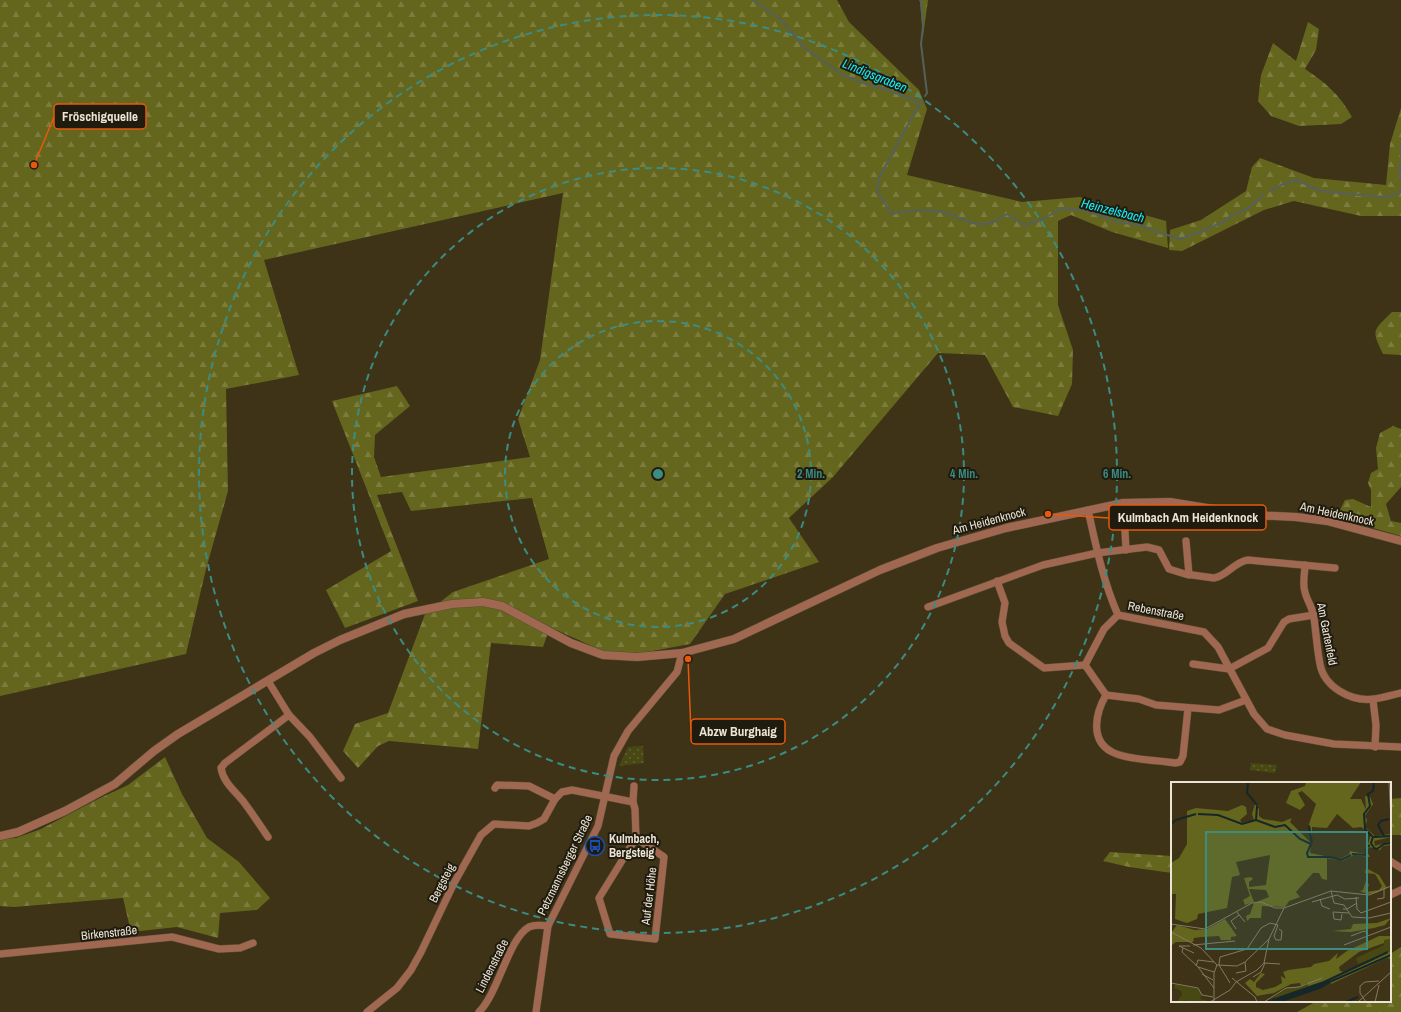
<svg xmlns="http://www.w3.org/2000/svg" width="1401" height="1012" font-family="'Archivo Narrow',sans-serif">
  <style>
    .forest { fill: url(#forest-firs) }
    .park { fill: url(#park-dots) }
    .lines { fill: none; stroke-linecap: round; stroke-linejoin: round }
    .stream { stroke: #56605c; stroke-width: 2 }
    .minor-casing { stroke: #5a4f35; stroke-width: 8 }
    .tertiary-casing { stroke: #5a4f35; stroke-width: 9 }
    .minor { stroke: #a06851; stroke-width: 7 }
    .tertiary { stroke: #a06851; stroke-width: 8 }
    .ring { fill: none; stroke: #3b8c83; stroke-width: 2; stroke-dasharray: 7 5 }
    .labels { text-anchor: middle; stroke-width: 4; stroke-linejoin: round; paint-order: stroke }
    .street-label { font-size: 12px; fill: #ece5d5; stroke: #201b0f }
    .poi-label { font-size: 12px; font-weight: bold; fill: #ece5d5; stroke: #201b0f; text-anchor: start }
    .water-label { font-size: 13px; font-style: italic; fill: #10f1fe; stroke: #201b0f }
    .inset-river { fill: none; stroke: #152728; stroke-width: 2 }
    .inset-road { fill: none; stroke: #847a63; stroke-width: 1 }
    .view { fill: #3b8c83; fill-opacity: 0.15; stroke: #3b8c83; stroke-width: 2 }
    .inset-edge { fill: none; stroke: #ece5d5; stroke-width: 2 }
    .centre { fill: #3b8c83; stroke: #201b0f; stroke-width: 2 }
    .ring-label { font-size: 12px; text-anchor: middle; font-weight: bold; fill: #3b8c83; stroke: #201b0f; stroke-width: 4; stroke-linejoin: round; paint-order: stroke }
    .leader { fill: none; stroke: #e8590c; stroke-width: 1.5 }
    .callout-dot { fill: #e8590c; stroke: #201b0f; stroke-width: 1.5 }
    .callout { fill: #201b0f; stroke: #e8590c; stroke-width: 1.5 }
    .callout-label { font-size: 13px; text-anchor: middle; font-weight: bold; fill: #ece5d5 }
  </style>
  <defs>
    <pattern id="forest-firs" width="22" height="20" patternUnits="userSpaceOnUse"><rect width="22" height="20" fill="#65661d"/><path d="M5 1l3.5 6h-7zM16 11l3.5 6h-7z" fill="#7b7c3d"/></pattern>
    <pattern id="park-dots" width="8" height="8" patternUnits="userSpaceOnUse"><rect width="8" height="8" fill="#474812"/><path d="M2 2h.1M6 6h.1" fill="none" stroke="#626234" stroke-width="1.8" stroke-linecap="round"/></pattern>
  </defs>
  <rect width="100%" height="100%" fill="#3e3217"/>
  <g class="forest">
    <polygon points="0,0 837,0 849,22 919,90 927,109 907,175 1022,202 1080,197 1166,221 1168,248 1112,232 1071,215 1058,221 1058,305 1073,350 1072,384 1058,416 1013,407 985,355 938,353 833,477 789,518 819,562 725,594 690,644 642,653 605,652 550,627 543,647 491,643 478,749 389,741 378,746 358,768 343,751 355,724 388,713 425,614 453,592 549,559 532,498 411,511 402,492 377,495 418,601 345,628 326,590 391,551 332,401 397,386 410,406 375,435 374,457 381,477 530,457 518,419 540,360 563,193 264,260 299,375 226,389 228,491 206,569 186,654 0,696"/>
    <polygon points="919,0 928,0 923,36 920,2"/>
    <path d="M1308 22 1319 29 1316 50 1305 69C1325 82 1340 95 1352 117L1341 124 1299 126 1271 116 1258 101 1261 75 1273 43 1296 61Z"/>
    <polygon points="1401,108 1401,216 1361,216 1294,201 1264,210 1182,251 1169,250 1170,230 1201,220 1246,191 1252,167 1260,158 1314,178 1386,185 1390,144"/>
    <path d="M1392 312H1401V355L1383 354C1371 329 1373 331 1392 312Z"/>
    <polygon points="1393,426 1401,429 1401,487 1386,504 1391,521 1401,523 1401,536 1352,522 1339,512 1345,500 1353,499 1371,507 1371,490 1368,483 1371,473 1378,469 1376,448 1380,433"/>
    <polygon points="165,757 182,794 207,838 239,862 270,898 257,910 220,913 218,938 177,927 131,932 123,898 14,907 0,906 0,839 16,838 41,829 98,799 128,785"/>
    <polygon points="1401,798 1401,835 1390,835 1390,799"/>
    <polygon points="1110,852 1172,856 1172,873 1129,867 1103,861"/>
    <polygon points="1401,947 1401,1012 1297,1012 1317,1001 1390,1001 1390,954"/>
  </g>
  <g class="park">
    <polygon points="643,746 644,763 619,766 628,747"/>
    <polygon points="1251,763 1277,765 1275,773 1250,770"/>
  </g>
  <g class="lines">
    <g class="stream">
      <polyline points="753,0 780,19 806,49 843,75 869,85 891,91 920,103"/>
      <polyline points="921,0 923,26 921,44 927,93 925,96"/>
      <path d="M921 101 880 176 877 190 891 214C906 211 921 209 937 211 956 213 974 230 993 222 998 220 1002 217 1007 214L1024 225 1041 220 1062 208 1084 210 1118 222 1140 225 1160 233 1181 239 1224 222 1230 216 1247 209 1264 194"/>
      <polyline points="1401,145 1401,156"/>
      <polyline points="1401,163 1399,171 1401,181"/>
      <polyline points="1270,191 1285,183 1297,180 1320,191 1360,195 1385,197 1397,194 1401,190"/>
    </g>
    <g class="minor-casing">
      <g id="minor">
        <path d="M1088 510C1096 546 1103 581 1118 615L1204 632 1218 647 1254 714 1267 729 1285 735 1334 744 1401 747"/>
        <polyline points="1125,531 1126,550"/>
        <polyline points="1186,541 1189,575"/>
        <path d="M1305 565C1305 573 1302 584 1305 592 1307 601 1313 608 1314 618 1316 633 1317 649 1320 664 1324 687 1351 702 1374 699 1383 698 1392 695 1401 693"/>
        <polyline points="997,581 1005,603 1002,622 1005,636 1009,643 1044,668 1085,665"/>
        <path d="M928 607 1043 565 1097 553 1147 547 1159 550 1169 569 1185 574 1214 578C1227 576 1234 562 1248 560L1335 568"/>
        <polyline points="1193,664 1229,669 1268,648 1284,622 1289,619 1314,615"/>
        <polyline points="1085,665 1104,629 1118,615"/>
        <polyline points="1085,665 1106,695"/>
        <polyline points="268,681 289,715 310,737 341,778"/>
        <path d="M1106 695C1096 712 1089 740 1112 752 1127 760 1157 760 1175 763L1180 762 1183 756 1188 708"/>
        <polyline points="1106,695 1139,699 1156,705 1219,710 1246,700"/>
        <polyline points="1373,700 1376,725 1375,747"/>
        <polyline points="495,788 497,785 529,786 555,799"/>
        <polyline points="633,802 634,786"/>
        <path d="M268 837C260 825 252 813 243 801 235 791 223 782 221 768L225 763 289 715"/>
        <polyline points="1390,861 1401,868"/>
        <polyline points="1390,895 1401,890"/>
        <polyline points="0,954 172,937 219,949 240,948 253,943"/>
        <polyline points="367,1012 397,988 411,970 421,952 454,883 481,835 494,824 529,826 537,823 544,819 555,799 562,792 572,790 633,802 635,809 636,838 599,898 610,934 655,939 664,857 636,838"/>
        <path d="M479 1012C499 992 508 939 529 927 535 924 542 925 548 926"/>
        <polyline points="536,1012 548,926 598,826 614,756 628,731 677,672 682,653"/>
      </g>
    </g>
    <g class="tertiary-casing">
      <polyline id="tertiary" points="0,836 18,832 65,811 115,784 154,751 178,734 314,653 340,640 404,614 452,604 483,602 502,606 571,643 603,655 637,657 682,653 734,639 880,570 937,548 1006,528 1123,503 1170,502 1250,515 1296,517 1327,521 1401,541"/>
    </g>
    <use href="#minor" class="minor"/>
    <use href="#tertiary" class="tertiary"/>
  </g>
  <g class="ring">
    <circle cx="658" cy="474" r="153"/>
    <circle cx="658" cy="474" r="306"/>
    <circle cx="658" cy="474" r="459"/>
  </g>
  <defs>
    <g id="bus-ring" transform="scale(1)"><circle r="9.5" fill="#201b0f" stroke="#1a4fb4" stroke-width="1.5"/><path d="M-5-6H5V4H4V6H2V4H-2V6H-4V4H-5ZM-3.5-4V0h7V-4ZM-3.5 1.2v1.5H-2V1.2ZM2 1.2v1.5H3.5V1.2Z" fill="#1a4fb4"/></g>
  </defs>
  <g fill-rule="evenodd">
    <use href="#bus-ring" x="595" y="846"/>
  </g>
  <g class="labels">
    <g class="street-label">
      <text transform="translate(1337 514) rotate(12)" y="4">Am Heidenknock</text>
      <text transform="translate(989 521) rotate(-15)" y="4">Am Heidenknock</text>
      <text transform="translate(1156 611) rotate(11)" y="4">Rebenstraße</text>
      <text transform="translate(1327 634) rotate(79)" y="4">Am Gartenfeld</text>
      <text transform="translate(565 865) rotate(-64)" y="4">Petzmannsberger Straße</text>
      <text transform="translate(442 883) rotate(-63)" y="4">Bergsteig</text>
      <text transform="translate(649 896) rotate(-83)" y="4">Auf der Höhe</text>
      <text transform="translate(109 933) rotate(-6)" y="4">Birkenstraße</text>
      <text transform="translate(492 966) rotate(-63)" y="4">Lindenstraße</text>
    </g>
    <g class="poi-label">
      <text x="609" y="843">Kulmbach,<tspan x="609" dy="14">Bergsteig</tspan></text>
    </g>
    <g class="water-label">
      <text transform="translate(875 75) rotate(22)" y="5">Lindigsgraben</text>
      <text transform="translate(1113 210) rotate(14)" y="5">Heinzelsbach</text>
    </g>
  </g>
  <g transform="translate(1171 782)">
    <rect width="220" height="220" fill="#3e3217"/>
    <path d="M220 157V170L187 182 185 177 187 175 213 163 212 158ZM150 201 103 216V215L115 206ZM4 202 28 207 31 213 29 217 35 218 34 220H15V217L13 220H6L11 212 10 209 3 206Z" fill="#474812"/>
    <path d="M135 0H190L179 17H190L195 28 194 14 199 15 202 22 194 34 196 38 194 45 204 54 220 52V55L203 59 204 64 214 61 220 60V63L212 64 209 68 198 65 196 70 199 75 183 73 171 79 156 76V98L151 97 148 91H142L125 110 129 115 118 119 114 125 91 124 90 136H79L76 139 75 134 79 132 83 121 98 115 95 108 78 107 83 120 74 123 72 118 79 114 73 96 80 95 82 97 78 100V105L95 103 99 73 65 80 69 93 61 95 56 126 27 132 26 137 16 141 4 137 5 112H0V81L8 76 16 62V29L25 26 57 29 71 23 75 25 76 32 69 38 71 41 83 38 81 32 84 22 88 27V34L92 37 111 40 121 36 119 40 140 61 139 71 169 77 178 72 179 69 194 72 200 52 190 45 182 46 166 32 156 46 141 45V55L138 42 145 22 131 9 127 11 134 23 129 28 115 21 120 9 134 4ZM195 86 208 93 216 106 205 111 196 112 189 109 192 108 195 99 198 103 195 110 208 108 211 104 204 92 194 91ZM220 136 214 143 203 146 180 150 161 149 180 147 182 142 206 141ZM54 137 66 154 60 155V158H50L48 154 31 155 23 156 22 160H5L0 164V151L6 143 24 148 36 147ZM208 154H220V157L213 158V161L188 170 168 185 169 189 173 190 217 170H220V177L216 176 160 202 159 198 137 204 136 201 130 204 129 201 120 202 103 211 86 214 74 201 79 197 83 200 90 191 94 192 85 201V205L92 208 104 205 111 201 110 194 115 197 112 190 117 188 140 185 143 182 158 179 167 171 165 177 176 169Z" fill="#65661d"/>
    <path d="M156 199 157 202 151 206 111 220H99Z" fill="#152728"/>
    <path class="inset-river" d="M77 0 76 11 86 23M203 0 202 9 197 12 199 24 193 32 194 47 202 55 200 61 203 66 206 67 213 62 220 61M27 32 47 33 71 42 85 38 104 45 114 43 129 57 140 62M85 38 86 24M0 42 5 38 25 32M138 44 141 61M213 54 207 43 210 39 218 37M203 55 220 54M140 62 136 71 137 75H159L170 78 180 73M181 72 195 73 196 65 199 63M154 202 220 173M96 220 153 200 217 170M175 220 187 215"/>
    <path class="inset-road" d="M218 0 220 39M160 109 163 121 173 123 181 135 198 136 220 131M185 115 186 127 190 131 220 120M149 117 151 124 159 127M206 117 213 116V107M141 120 166 113 174 117 188 116M172 127H176L186 121M65 129 74 140M162 130 163 137 170 138 171 132M162 130 178 131M0 142 34 147 81 121 90 120 104 126H113L160 109 198 113 220 104M65 147 60 139 68 133M0 150 30 166 46 183M180 154 193 149 197 151M22 163 64 159M173 163 220 145M19 164H8L23 171M12 166 11 170 27 185 43 206M93 181 109 182M46 183 66 184 74 180 98 157M25 184 27 178 43 180M27 185 43 190M65 191 75 189 74 180M31 192 42 198M82 195 90 190 94 181M61 196 84 215 86 220M65 200 86 188 93 181 98 157 113 126M0 201 27 206 31 213 42 215M59 201 48 183 49 175 76 167 90 146 99 141 107 143 103 154 105 158H110L111 149 108 147M39 220 59 208 65 200M43 220V191L46 183M93 220 115 206 128 205 151 196M187 220 220 190M195 220 189 211V204L194 200 208 199M204 220 208 203"/>
    <path class="view" d="M35 50H196V167H35Z"/>
    <rect width="220" height="220" class="inset-edge"/>
  </g>
  <circle cx="658" cy="474" r="6" class="centre"/>
  <g class="ring-label">
    <text x="811" y="478">2 Min.</text>
    <text x="964" y="478">4 Min.</text>
    <text x="1117" y="478">6 Min.</text>
  </g>
  <path class="leader" d="M34 165L54 117M1048 514L1109 518M688 659L691 732"/>
  <g class="callout-dot">
    <circle cx="34" cy="165" r="4"/>
    <circle cx="1048" cy="514" r="4"/>
    <circle cx="688" cy="659" r="4"/>
  </g>
  <g class="callout">
    <rect x="54" y="104" width="92" height="25" rx="4"/>
    <rect x="1109" y="505" width="157" height="25" rx="4"/>
    <rect x="691" y="719" width="94" height="25" rx="4"/>
  </g>
  <g class="callout-label">
    <text x="100" y="121">Fröschigquelle</text>
    <text x="1188" y="522">Kulmbach Am Heidenknock</text>
    <text x="738" y="736">Abzw Burghaig</text>
  </g>
</svg>
